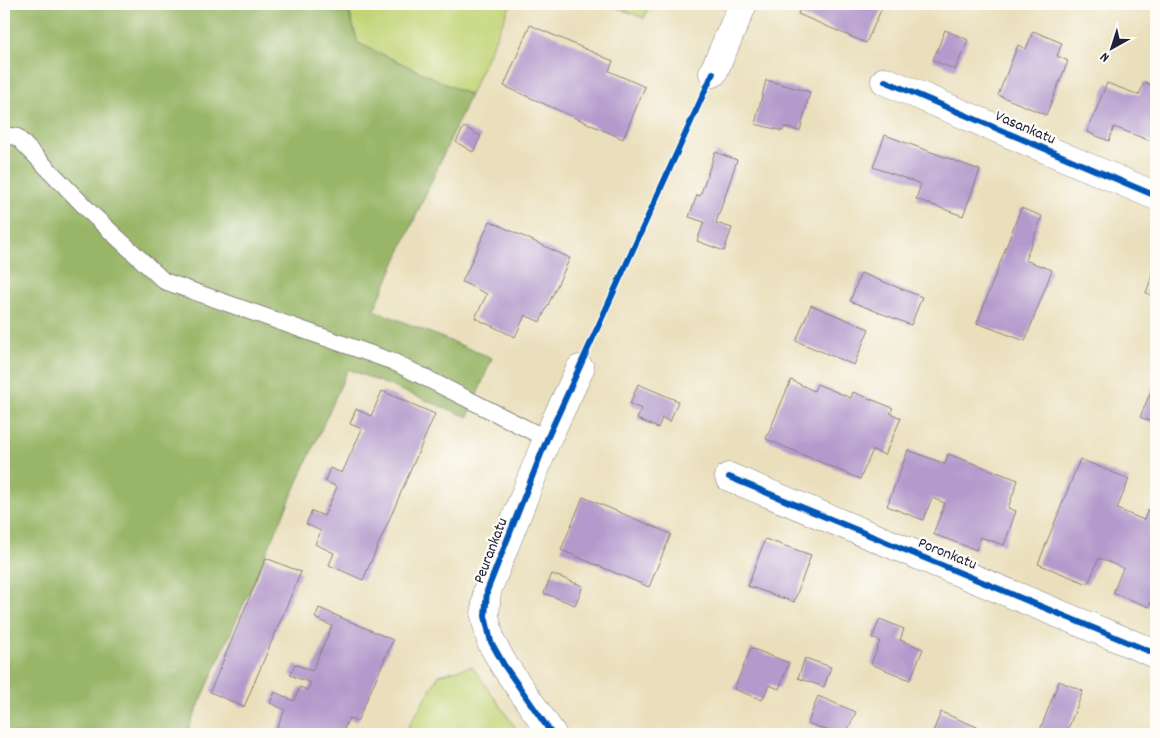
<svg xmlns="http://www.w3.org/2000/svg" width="1160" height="738" font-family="Dekko,sans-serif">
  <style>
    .green { fill: #c2d477; stroke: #727b59 }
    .forest { fill: #99b668; stroke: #5e6c52 }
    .building { fill: #b49acc }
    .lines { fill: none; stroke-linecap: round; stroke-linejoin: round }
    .lane-casing { stroke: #86807c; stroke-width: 18 }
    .street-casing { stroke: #86807c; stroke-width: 29 }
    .lane { stroke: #fff; stroke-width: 16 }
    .street { stroke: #fff; stroke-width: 28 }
    .cycleway-casing { stroke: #fdfcf7; stroke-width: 9 }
    .cycleway { stroke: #0057b8; stroke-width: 6 }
    .labels { text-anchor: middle; stroke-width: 4.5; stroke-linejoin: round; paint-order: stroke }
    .street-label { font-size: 16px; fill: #22223b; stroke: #fdfcf7 }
  </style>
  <rect width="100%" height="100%" fill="#fdfcf7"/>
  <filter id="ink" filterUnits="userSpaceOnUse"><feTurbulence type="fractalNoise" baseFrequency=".02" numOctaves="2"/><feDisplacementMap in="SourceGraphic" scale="10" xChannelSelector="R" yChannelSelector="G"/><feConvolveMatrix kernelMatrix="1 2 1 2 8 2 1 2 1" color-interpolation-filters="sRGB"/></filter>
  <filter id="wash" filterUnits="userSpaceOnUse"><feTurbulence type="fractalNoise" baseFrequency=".0096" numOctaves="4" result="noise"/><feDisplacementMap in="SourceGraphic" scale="20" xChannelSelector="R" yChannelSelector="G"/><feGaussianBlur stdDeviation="1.12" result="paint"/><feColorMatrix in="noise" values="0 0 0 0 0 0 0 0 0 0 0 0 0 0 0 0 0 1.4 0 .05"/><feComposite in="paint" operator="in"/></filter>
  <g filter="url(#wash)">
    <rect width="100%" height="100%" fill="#eadfbc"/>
    <g class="green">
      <polygon points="344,4 511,4 470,95 358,43 348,6"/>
      <polygon points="607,4 650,4 644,18"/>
      <polygon points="472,666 520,734 404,734 439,675"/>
    </g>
    <polygon class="forest" points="4,4 344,4 347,6 358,43 470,95 374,310 492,358 468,417 348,369 186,734 4,734"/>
    <g id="blocks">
      <g class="building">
        <polygon points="802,4 877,4 883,6 866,43 798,14"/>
        <polygon points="530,25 613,61 609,71 645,87 623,139 504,86"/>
        <polygon points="945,30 968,40 955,70 933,60"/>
        <polygon points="1033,31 1062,43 1057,56 1068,61 1046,115 998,95 1018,45 1026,49"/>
        <polygon points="766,80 810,92 800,131 784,127 783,131 755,124"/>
        <polygon points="1144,82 1156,87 1156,143 1114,127 1109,141 1087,132 1107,83 1139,95"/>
        <polygon points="464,127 481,136 473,152 456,142"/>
        <polygon points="885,135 980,170 963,216 916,199 921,184 873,167"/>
        <polygon points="715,152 737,160 716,223 732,228 724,251 697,241 704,222 689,217 697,195 700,196"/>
        <polygon points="1021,208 1042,216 1025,260 1052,270 1025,341 977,323"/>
        <polygon points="490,221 570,258 540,322 525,315 515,337 475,318 487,294 462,282"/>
        <polygon points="1156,264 1156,297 1146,293"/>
        <polygon points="861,273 922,297 911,325 850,301"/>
        <polygon points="811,305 869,329 854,365 796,341"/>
        <polygon points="791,380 814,391 817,384 851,398 853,392 893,408 890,413 901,418 885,455 873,450 860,479 766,439"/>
        <polygon points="638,384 678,401 670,422 662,418 658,428 637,419 641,409 630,404"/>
        <polygon points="1153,387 1156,388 1156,424 1140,417"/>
        <polygon points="382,391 435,414 363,580 329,565 334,553 315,544 321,531 306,524 312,511 324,516 337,487 325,481 330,468 342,473 362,429 350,424 356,409 371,416"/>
        <polygon points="908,450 945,464 948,454 1018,480 1008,508 1016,511 1004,545 980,537 976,550 933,534 945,503 932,498 923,520 887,506"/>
        <polygon points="1080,459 1129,479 1117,509 1144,520 1148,510 1156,514 1156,590 1149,607 1113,593 1123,568 1099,558 1088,584 1038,564"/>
        <polygon points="583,497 671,534 649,587 561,550"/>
        <polygon points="765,539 811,555 794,602 748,586"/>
        <polygon points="266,558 301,572 244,707 210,692"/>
        <polygon points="552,574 583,586 575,605 544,593"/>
        <polygon points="319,608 393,640 357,722 349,718 342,734 274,734 285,710 270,703 275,692 294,701 300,687 307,690 311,683 290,675 295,664 312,671 332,626 315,618"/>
        <polygon points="880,619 904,629 900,640 923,649 910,680 871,664 880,641 872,638"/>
        <polygon points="751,648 789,663 779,689 769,685 762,700 734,689"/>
        <polygon points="805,658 831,667 824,687 798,678"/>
        <polygon points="1059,681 1083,691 1066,734 1051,734 1040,730"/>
        <polygon points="818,696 856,712 846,734 836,734 808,723"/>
        <polygon points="941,712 994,734 932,734"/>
      </g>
    </g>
  </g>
  <g filter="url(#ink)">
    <use href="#blocks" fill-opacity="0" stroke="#86807c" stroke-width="1"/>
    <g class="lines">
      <g class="lane-casing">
        <polyline id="lane" points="4,135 17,137 93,215 164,281 394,362 547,439"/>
      </g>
      <g class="street-casing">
        <g id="street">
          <polyline points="713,73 743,4"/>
          <polyline points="885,81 1156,196"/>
          <polyline points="729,477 1156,654"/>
          <polyline points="552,734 504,665 491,642 485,616 487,591 547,439 580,369"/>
        </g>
      </g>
      <use href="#lane" class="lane"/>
      <use href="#street" class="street"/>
      <g class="cycleway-casing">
        <g id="cycleway">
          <polyline points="885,81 1156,196"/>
          <polyline points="729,477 1156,654"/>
          <polyline points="552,734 504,665 491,642 485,616 487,591 547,439 713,73"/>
        </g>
      </g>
      <use href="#cycleway" class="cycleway"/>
    </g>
  </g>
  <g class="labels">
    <g class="street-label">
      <text transform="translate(1026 126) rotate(23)" y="6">Vasankatu</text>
      <text transform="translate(489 550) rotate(-69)" y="6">Peurankatu</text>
      <text transform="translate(948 552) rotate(22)" y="6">Poronkatu</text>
    </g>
  </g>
  <rect width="1160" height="738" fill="none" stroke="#fdfcf7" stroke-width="20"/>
  <g transform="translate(1112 48) rotate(219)" stroke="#fdfcf7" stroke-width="4" paint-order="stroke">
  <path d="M0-4L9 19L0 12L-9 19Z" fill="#22223b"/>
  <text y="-8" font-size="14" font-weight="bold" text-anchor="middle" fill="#22223b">N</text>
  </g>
</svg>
